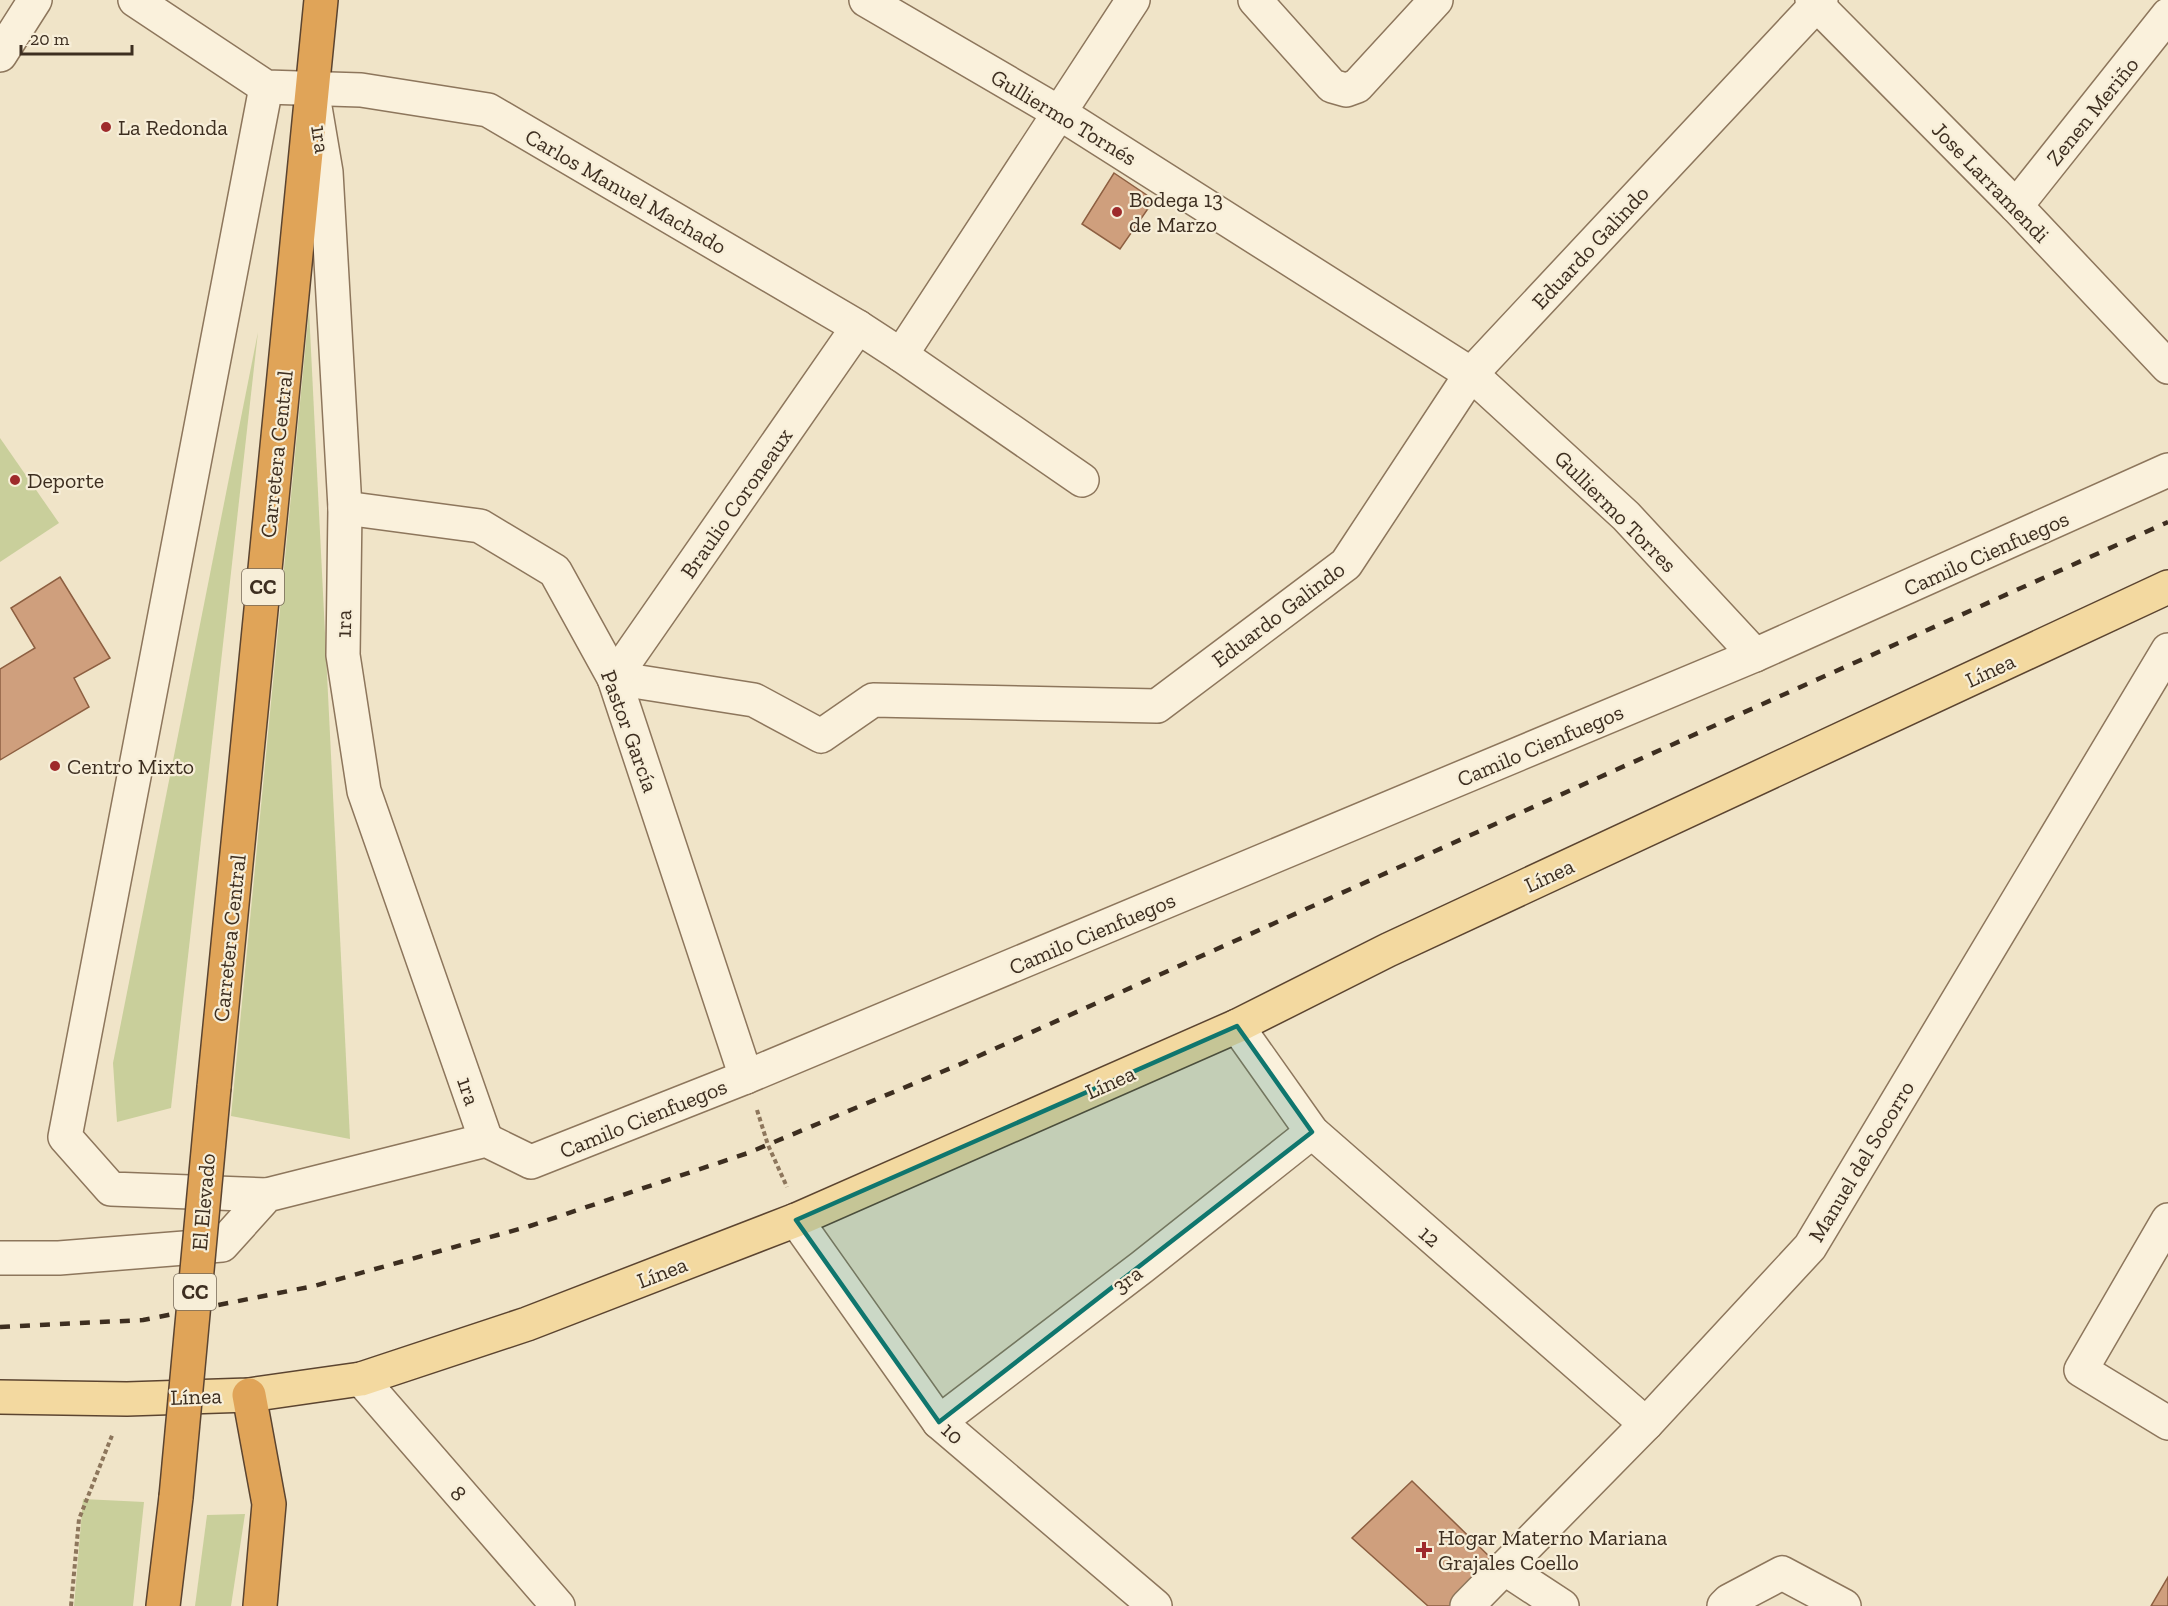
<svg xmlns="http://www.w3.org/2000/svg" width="2168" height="1606" font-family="'Zilla Slab',serif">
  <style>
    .green { fill: #c9cf9b }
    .building { fill: #cf9f7d; stroke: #8d5f41; stroke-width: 1.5 }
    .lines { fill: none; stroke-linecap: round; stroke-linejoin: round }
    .minor-casing { stroke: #8d765c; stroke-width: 36 }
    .major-casing { stroke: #5b4430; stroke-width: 36 }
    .highway-casing { stroke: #5b4430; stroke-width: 36 }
    .path { stroke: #8d765c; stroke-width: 4; stroke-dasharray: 4.5 3; stroke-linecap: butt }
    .minor { stroke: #faf1dc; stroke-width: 33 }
    .major { stroke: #f3d9a0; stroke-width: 33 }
    .highway { stroke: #e0a458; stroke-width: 33 }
    .rail { stroke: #3d2e20; stroke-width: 4.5; stroke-dasharray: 10 10; stroke-linecap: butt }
    .highway-bridge-casing { stroke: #5b4430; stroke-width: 36; stroke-linecap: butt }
    .highway-bridge { stroke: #e0a458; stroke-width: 33 }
    .marked { fill: #0f766e; fill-opacity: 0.2; stroke: #0f766e; stroke-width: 4.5; stroke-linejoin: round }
    .poi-dot { fill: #9e2a2b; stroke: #f7eed8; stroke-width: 2 }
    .labels { text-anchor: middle; stroke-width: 4.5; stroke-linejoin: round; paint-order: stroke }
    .shield { fill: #f7eed8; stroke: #756857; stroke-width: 1.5 }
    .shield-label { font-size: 21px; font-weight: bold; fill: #3d2e20 }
    .street-label { font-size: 22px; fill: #3d2e20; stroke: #f7eed8 }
    .poi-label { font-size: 22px; fill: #3d2e20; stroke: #f7eed8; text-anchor: start }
  </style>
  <rect width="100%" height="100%" fill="#f0e4c8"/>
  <g class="green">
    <polygon points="309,310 350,1139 231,1116"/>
    <polygon points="258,332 171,1108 117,1122 113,1063"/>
    <polygon points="0,438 59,523 0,562"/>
    <polygon points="83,1499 144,1502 133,1606 74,1606"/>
    <polygon points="245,1514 231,1606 195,1606 207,1515"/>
  </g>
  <g class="building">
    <polygon points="1114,173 1154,200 1120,249 1082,224"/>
    <polygon points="60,577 110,658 74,678 89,707 0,760 0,669 35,648 11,608"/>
    <polygon points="1412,1481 1495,1562 1453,1606 1428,1606 1352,1538"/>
    <polygon points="2168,1577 2168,1606 2151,1606"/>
  </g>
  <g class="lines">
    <g class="minor-casing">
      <g id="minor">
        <polyline points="135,0 266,87 361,90 488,110 858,327 901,355 1082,480"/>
        <polyline points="866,0 1058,112 1471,374 1626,516 1755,655"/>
        <polyline points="1255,0 1332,86 1346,90 1357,86 1436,0"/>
        <polyline points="1812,0 2016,206 2168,367"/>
        <polyline points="0,55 35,0"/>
        <polyline points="266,87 65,1137 111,1189 267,1195"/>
        <polyline points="315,107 326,172 345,508 343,655 364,791 486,1140"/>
        <polyline points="2016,206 2168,15"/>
        <polyline points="901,355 1133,0"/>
        <polyline points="345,508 480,526 555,571 614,678 746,1077"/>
        <polyline points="614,678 754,700 821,736 873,700 1157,706 1346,564 1471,374 1821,0"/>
        <polyline points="614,678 858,327"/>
        <polyline points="1237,1026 1312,1132 1646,1424"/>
        <polyline points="796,1220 939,1422 1155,1606"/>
        <polyline points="2168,1220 2081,1370 2168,1423"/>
        <polyline points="0,1258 59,1258 222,1245 267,1195 486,1140 531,1162 746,1077 1755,655 2168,470"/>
        <polyline points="361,1379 558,1606"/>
        <polyline points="939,1422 1142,1267 1312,1132"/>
        <polyline points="1504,1568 1562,1606"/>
        <polyline points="1467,1606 1646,1424 1810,1247 2168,650"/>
        <polyline points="1724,1606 1729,1601 1782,1573 1844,1606"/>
      </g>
    </g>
    <g class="major-casing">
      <polyline id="major" points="0,1397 127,1399 249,1395 361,1379 527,1324 796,1220 1237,1026 1388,950 2168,587"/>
    </g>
    <g class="highway-casing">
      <g id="highway">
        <polyline points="214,1087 321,0"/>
        <polyline points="249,1395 269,1504 260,1606"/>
        <polyline points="163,1606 176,1497"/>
      </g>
    </g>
    <g class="path">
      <polyline points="757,1110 768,1145 787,1187"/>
      <polyline points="71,1606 79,1519 113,1433"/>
    </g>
    <use href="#minor" class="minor"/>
    <use href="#major" class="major"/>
    <use href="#highway" class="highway"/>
    <polyline class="rail" points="0,1327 143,1320 314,1286 530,1226 748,1153 963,1063 2168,522"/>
    <g class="highway-bridge-casing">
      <polyline id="highway-bridge" points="176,1497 214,1087"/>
    </g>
    <use href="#highway-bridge" class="highway-bridge"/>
  </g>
  <path class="marked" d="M1237 1026 1312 1132 939 1422 796 1220Z"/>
  <g class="poi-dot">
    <circle cx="106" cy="127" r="6"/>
    <circle cx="1117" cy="212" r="6"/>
    <circle cx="15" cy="480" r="6"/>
    <circle cx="55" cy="766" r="6"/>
    <path d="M1421 1541h6v6h6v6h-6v6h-6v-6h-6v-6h6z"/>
  </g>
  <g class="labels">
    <g class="shield">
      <rect x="242" y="569" width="42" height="36" rx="4.5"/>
      <rect x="174" y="1274" width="42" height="36" rx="4.5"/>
    </g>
    <g class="shield-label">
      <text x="263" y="594">CC</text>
      <text x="195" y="1299">CC</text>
    </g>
    <g class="street-label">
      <text transform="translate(2092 111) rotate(-51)" y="8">Zenen Meriño</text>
      <text transform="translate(1064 117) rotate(31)" y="8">Gulliermo Tornés</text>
      <text transform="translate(321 139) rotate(81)" y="8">1ra</text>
      <text transform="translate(1991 182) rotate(46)" y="8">Jose Larramendi</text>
      <text transform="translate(626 191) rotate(30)" y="8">Carlos Manuel Machado</text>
      <text transform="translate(1590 247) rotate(-47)" y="8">Eduardo Galindo</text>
      <text transform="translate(276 454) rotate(-84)" y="8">Carretera Central</text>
      <text transform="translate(736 503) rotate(-55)" y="8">Braulio Coroneaux</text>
      <text transform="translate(1616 511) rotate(45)" y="8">Gulliermo Torres</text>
      <text transform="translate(1986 553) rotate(-24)" y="8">Camilo Cienfuegos</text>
      <text transform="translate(1278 614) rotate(-37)" y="8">Eduardo Galindo</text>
      <text transform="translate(343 624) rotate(-89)" y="8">1ra</text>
      <text transform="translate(1990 670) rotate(-25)" y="8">Línea</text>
      <text transform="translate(630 731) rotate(70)" y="8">Pastor García</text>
      <text transform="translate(1540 745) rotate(-23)" y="8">Camilo Cienfuegos</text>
      <text transform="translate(1549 875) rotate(-25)" y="8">Línea</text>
      <text transform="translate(1092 933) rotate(-23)" y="8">Camilo Cienfuegos</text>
      <text transform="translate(229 938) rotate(-84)" y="8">Carretera Central</text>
      <text transform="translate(1110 1082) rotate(-24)" y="8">Línea</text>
      <text transform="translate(469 1091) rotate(71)" y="8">1ra</text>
      <text transform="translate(643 1118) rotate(-22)" y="8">Camilo Cienfuegos</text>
      <text transform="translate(1861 1161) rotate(-59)" y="8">Manuel del Socorro</text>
      <text transform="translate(203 1202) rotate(-85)" y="8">El Elevado</text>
      <text transform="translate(1430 1236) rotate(41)" y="8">12</text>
      <text transform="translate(662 1272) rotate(-21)" y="8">Línea</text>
      <text transform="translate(1127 1279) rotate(-37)" y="8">3ra</text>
      <text transform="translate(196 1396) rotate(-2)" y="8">Línea</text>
      <text transform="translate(953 1433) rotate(42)" y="8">10</text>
      <text transform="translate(459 1493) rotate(49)" y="8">8</text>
    </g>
    <g class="poi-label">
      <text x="118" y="135">La Redonda</text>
      <text x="1129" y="207">Bodega 13<tspan x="1129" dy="25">de Marzo</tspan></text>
      <text x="27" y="488">Deporte</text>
      <text x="67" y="774">Centro Mixto</text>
      <text x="1438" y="1545">Hogar Materno Mariana<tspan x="1438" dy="25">Grajales Coello</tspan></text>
    </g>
  </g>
  <path d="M21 45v9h111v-9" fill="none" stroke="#3d2e20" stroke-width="3"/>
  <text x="30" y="45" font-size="18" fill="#3d2e20" stroke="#f7eed8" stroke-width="4.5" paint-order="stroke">20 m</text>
</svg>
